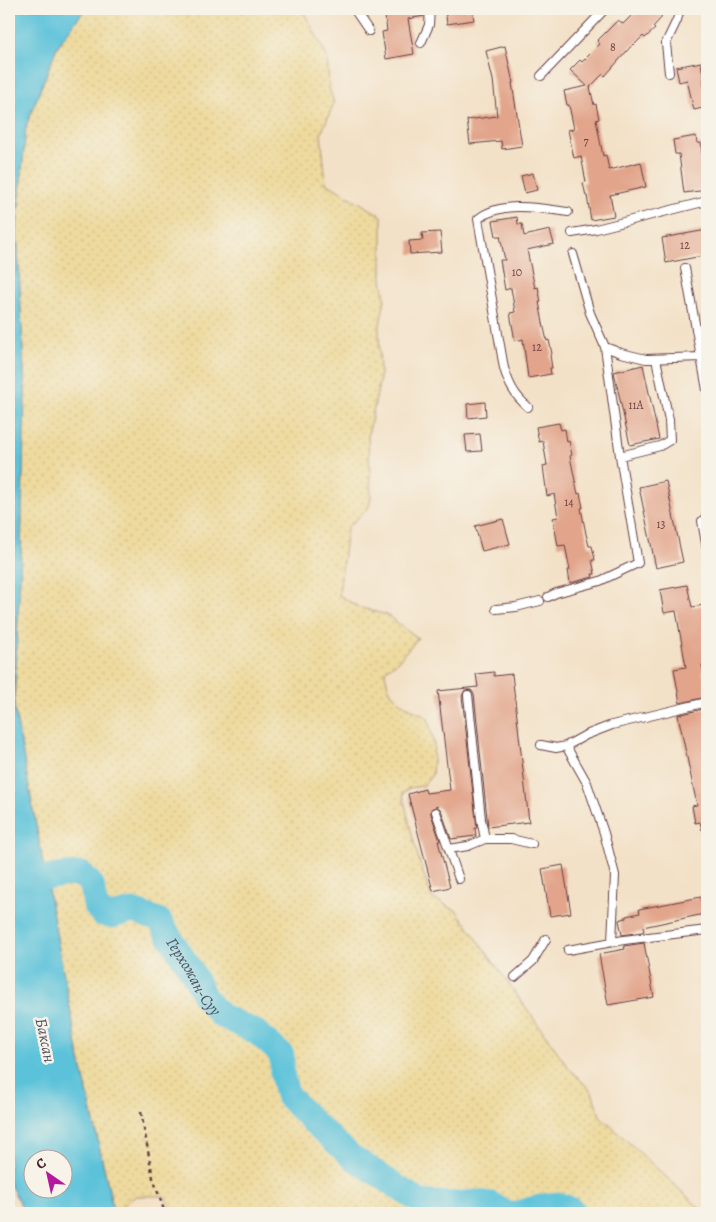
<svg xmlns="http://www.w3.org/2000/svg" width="716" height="1222" font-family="Alegreya,serif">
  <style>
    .sand { fill: url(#sand-dots); stroke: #9c7c64 }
    .water { fill: #5cc2da; stroke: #537082; fill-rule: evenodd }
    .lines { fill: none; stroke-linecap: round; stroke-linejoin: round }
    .river { stroke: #5cc2da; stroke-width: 25 }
    .building { fill: #e2a58b }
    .service-casing { stroke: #633c42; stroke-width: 10 }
    .path { stroke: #633c42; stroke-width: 2.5; stroke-dasharray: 4 4; stroke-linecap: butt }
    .service { stroke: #fff; stroke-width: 8 }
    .labels { text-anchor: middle; stroke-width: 5; stroke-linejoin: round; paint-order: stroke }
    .number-label { font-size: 12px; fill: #704043 }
    .water-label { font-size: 16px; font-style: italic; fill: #4f5060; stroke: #f7f3e8 }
  </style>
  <defs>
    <pattern id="sand-dots" width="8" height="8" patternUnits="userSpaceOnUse" patternTransform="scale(1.25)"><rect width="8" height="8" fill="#eeda9e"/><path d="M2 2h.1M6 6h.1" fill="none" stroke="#cebb88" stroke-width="1.8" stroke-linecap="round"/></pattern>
  </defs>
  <rect width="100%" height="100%" fill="#f7f3e8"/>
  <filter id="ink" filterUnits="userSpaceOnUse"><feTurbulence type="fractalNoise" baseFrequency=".02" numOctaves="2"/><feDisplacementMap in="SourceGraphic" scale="10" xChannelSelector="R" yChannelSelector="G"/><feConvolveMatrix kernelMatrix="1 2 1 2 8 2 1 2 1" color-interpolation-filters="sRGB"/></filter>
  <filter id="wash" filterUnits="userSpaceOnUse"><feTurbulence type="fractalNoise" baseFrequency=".0096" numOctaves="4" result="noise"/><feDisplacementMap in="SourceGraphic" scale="20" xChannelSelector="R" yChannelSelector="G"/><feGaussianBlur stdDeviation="1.12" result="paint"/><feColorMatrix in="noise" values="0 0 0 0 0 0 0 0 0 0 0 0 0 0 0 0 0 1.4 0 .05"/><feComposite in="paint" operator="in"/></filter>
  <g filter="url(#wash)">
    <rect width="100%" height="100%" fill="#f3e1c7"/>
    <path class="sand" d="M 85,9 L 302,9 L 327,56 L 329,88 L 334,103 L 321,134 L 326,183 L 382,216 L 382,278 L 385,299 L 379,330 L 380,379 L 368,436 L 371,498 L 369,507 L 347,528 L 339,595 L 358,607 L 387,615 L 418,638 L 397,662 L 385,671 C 388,701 404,704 428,718 L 434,744 L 432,775 L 423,786 L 409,788 L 403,794 C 410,830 419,864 432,898 L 457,911 L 569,1068 L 592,1092 L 600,1116 L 705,1213 L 177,1213 L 163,1196 L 136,1196 L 114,1212 L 78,1051 L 14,706 L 21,553 L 25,392 L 17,228 L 26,126 L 57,47 Z"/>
    <path class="water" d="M 9,9 L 85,9 L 57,47 L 26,126 L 17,228 L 25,392 L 21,553 L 14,706 L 78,1051 L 114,1213 L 25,1213 L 9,1183 ZM 32,1160 L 62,1160 L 62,1190 L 32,1190 Z"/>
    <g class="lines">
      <g class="river">
        <path id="s1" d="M 13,884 L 63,875 L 82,874 L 92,885 L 95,905 L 102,914 L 111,916 L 133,911 L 159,920 L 192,972 L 204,996 L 220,1015 L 256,1032 L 282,1055 L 282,1073 L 287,1095 L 314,1123 L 352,1157 L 420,1202 L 452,1204 L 476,1202 L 491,1204 L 506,1213"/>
        <path d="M 519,1213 C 538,1207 560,1198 575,1213"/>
      </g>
    </g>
    <g id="blocks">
      <path class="building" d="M 384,9 L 424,9 L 424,16 L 408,19 L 414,54 L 386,59 L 382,32 L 387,31 Z
        M 445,9 L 472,9 L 474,20 L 447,24 Z
        M 638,9 L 667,9 L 660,16 L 662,17 L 653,27 L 655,29 L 645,38 L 643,36 L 634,45 L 633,44 L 605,76 L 603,74 L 590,87 L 594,105 L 596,104 L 599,119 L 596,120 L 603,156 L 606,155 L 609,170 L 641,162 L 646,187 L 610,195 L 614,216 L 591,220 L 587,196 L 586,196 L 583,183 L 586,182 L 581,156 L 574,158 L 568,130 L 574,129 L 569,105 L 567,105 L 564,91 L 587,86 L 570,70 L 580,60 L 582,62 L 600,44 L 597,41 L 618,20 L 623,24 Z
        M 505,46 L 513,83 L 512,83 L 522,146 L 502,149 L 501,141 L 470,144 L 467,120 L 497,116 L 493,80 L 486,51 Z
        M 701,62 L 707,107 L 694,110 L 687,80 L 679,82 L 676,67 Z
        M 696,136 L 697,143 L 701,143 L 702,154 L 705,154 L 707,167 L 707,190 L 684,193 L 679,154 L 675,154 L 673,140 Z
        M 533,173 L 537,190 L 525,193 L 521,176 Z
        M 517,217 L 518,224 L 522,224 L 524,236 L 550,230 L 554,244 L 527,250 L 535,288 L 538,287 L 541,302 L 539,302 L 544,328 L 547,341 L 549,340 L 552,354 L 550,355 L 552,368 L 550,368 L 551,374 L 528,378 L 523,339 L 515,341 L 510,313 L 515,312 L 511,288 L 505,290 L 500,260 L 505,260 L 500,236 L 496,236 L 493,221 Z
        M 707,230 L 707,252 L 702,253 L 702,256 L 666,263 L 662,238 Z
        M 440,232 L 442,252 L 410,254 L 409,241 L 423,240 L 422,233 Z
        M 643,365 L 659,439 L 630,445 L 614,372 Z
        M 485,402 L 486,416 L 468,418 L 467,404 Z
        M 559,423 L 561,430 L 565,429 L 567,442 L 569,441 L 572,455 L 570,456 L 575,481 L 578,494 L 580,493 L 583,508 L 581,508 L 586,534 L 589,546 L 592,546 L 595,560 L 592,560 L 595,574 L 592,574 L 593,577 L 570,583 L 568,570 L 570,570 L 565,545 L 558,546 L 553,518 L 558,517 L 554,494 L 547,496 L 543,466 L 547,465 L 543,441 L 539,442 L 536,427 Z
        M 480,434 L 482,451 L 467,452 L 465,435 Z
        M 666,481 L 683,562 L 656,568 L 639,487 Z
        M 503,519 L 510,544 L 482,551 L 475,526 Z
        M 687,585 L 692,607 L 704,605 L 707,621 L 707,664 L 702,665 L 707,697 L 680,703 L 674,669 L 686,667 L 676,611 L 664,613 L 660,590 Z
        M 494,672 L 494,676 L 512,674 L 529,822 L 488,827 L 474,694 L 471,690 L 465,690 L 462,696 L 477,828 L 475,828 L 476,836 L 451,839 L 441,810 L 437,806 L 431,809 L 431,814 L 440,841 L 438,841 L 450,887 L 433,891 L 408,794 L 425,789 L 426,793 L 450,790 L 438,691 L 478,687 L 476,674 Z
        M 707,708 L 707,830 L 702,830 L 700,822 L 695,823 L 692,806 L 697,805 L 678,715 Z
        M 563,865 L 571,913 L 550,916 L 542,869 Z
        M 701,897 L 704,914 L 643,927 L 644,931 L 642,932 L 622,935 L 619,920 L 626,918 L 626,916 L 640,913 L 639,909 Z
        M 644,943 L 654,997 L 608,1005 L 599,954 L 625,949 L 624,946 Z"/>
    </g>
  </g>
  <g filter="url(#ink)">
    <use href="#blocks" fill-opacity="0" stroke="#633c42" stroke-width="1"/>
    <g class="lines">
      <defs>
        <path id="service" d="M 354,9 L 369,31
          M 421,43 L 429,25 L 430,9
          M 669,73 L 666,43 L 677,20 L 680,9
          M 541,76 L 605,9
          M 572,233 L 596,229 L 707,201
          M 685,268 L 707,390
          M 605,347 L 621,353 L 646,359 L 701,357
          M 528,407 C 515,396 509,385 504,368 L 478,219 C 501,200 540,208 568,212
          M 620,456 L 660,446 L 670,440 L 669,420 L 656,359
          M 707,517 L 702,521 L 707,549
          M 548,597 L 556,593 L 600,581 L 638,563 L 620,456 L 605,347 L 590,313 L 573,254
          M 496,609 L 516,607 L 540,601
          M 468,695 L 481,819 L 485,839 L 511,839 L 532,844
          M 541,745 L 556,748 L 566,746 L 586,735 L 612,725 L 707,702
          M 566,746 L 587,783 L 604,833 L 615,875 L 612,942
          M 436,812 L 459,879
          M 449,849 L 468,846 L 485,839
          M 568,950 L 624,940 L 707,930
          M 515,977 L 533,961 L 546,939"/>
      </defs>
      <use href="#service" class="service-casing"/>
      <path class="path" d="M 141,1112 L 153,1178 L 165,1213"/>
      <use href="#service" class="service"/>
    </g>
  </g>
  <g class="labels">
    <g class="number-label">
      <text x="613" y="51">8</text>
      <text x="586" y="145">7</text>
      <text x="685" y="249">12</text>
      <text x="517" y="276">10</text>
      <text x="537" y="351">12</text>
      <text x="636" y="409">11А</text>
      <text x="569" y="506">14</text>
      <text x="661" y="528">13</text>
    </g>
    <g class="water-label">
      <text dy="6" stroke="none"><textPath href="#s1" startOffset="242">Герхожан-Суу</textPath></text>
      <text transform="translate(46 1040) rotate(78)" y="6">Баксан</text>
    </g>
  </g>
  <rect width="716" height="1222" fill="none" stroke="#f7f3e8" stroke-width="30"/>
  <g transform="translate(48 1174) rotate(326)"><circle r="24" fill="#f7f3e8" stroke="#b29e9c"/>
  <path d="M0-4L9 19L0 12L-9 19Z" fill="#b5179e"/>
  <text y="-8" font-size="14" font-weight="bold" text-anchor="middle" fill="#4a1f2b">С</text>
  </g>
</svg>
